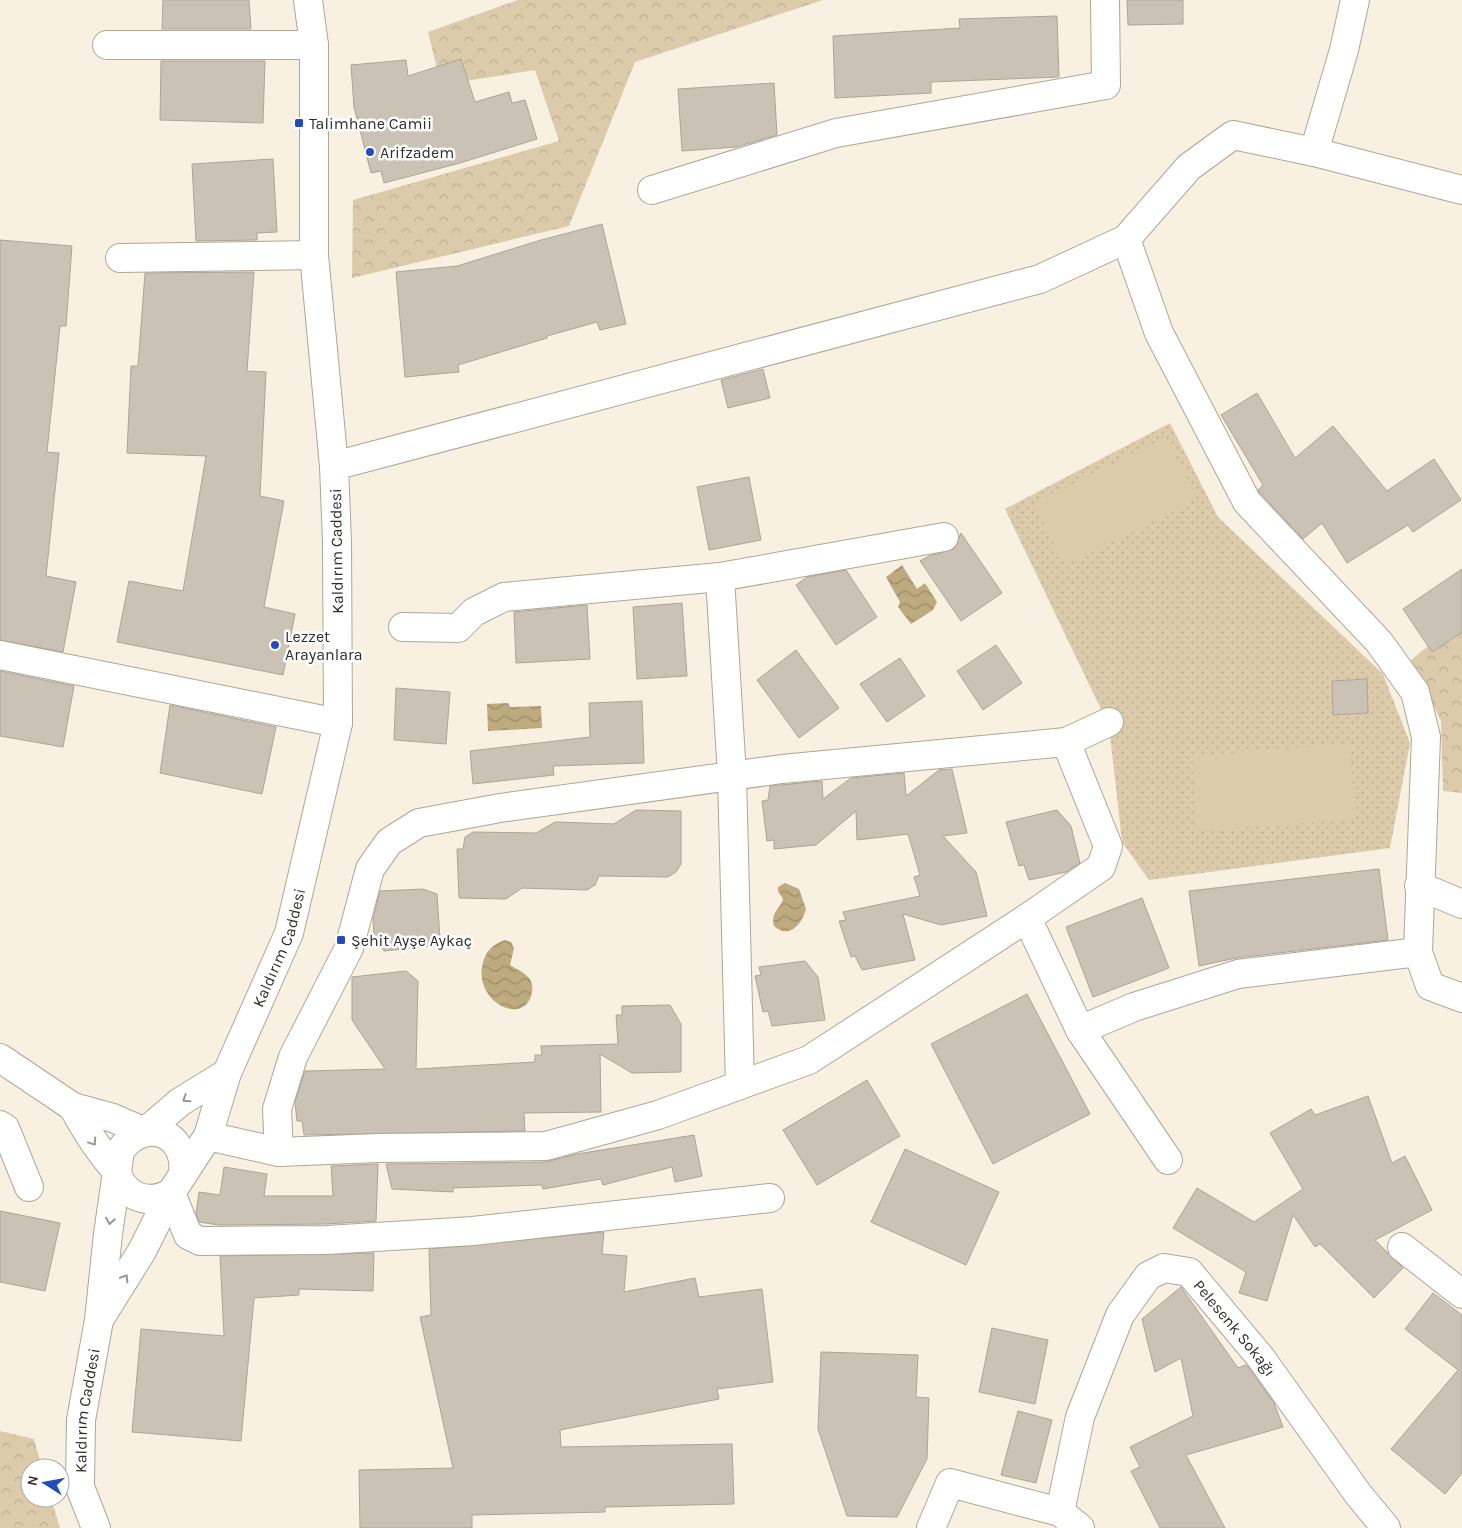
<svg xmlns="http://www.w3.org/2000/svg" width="1462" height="1528" font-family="Karla,sans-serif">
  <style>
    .grass { fill: url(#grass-dots) }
    .forest { fill: url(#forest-crowns) }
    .garden { fill: #dbcbab }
    .water { fill: url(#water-waves) }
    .building { fill: #cac3b5; stroke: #aca597 }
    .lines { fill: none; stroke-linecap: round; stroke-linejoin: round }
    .street-casing { stroke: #aea798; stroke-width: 30 }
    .secondary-casing { stroke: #aea798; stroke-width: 30 }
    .street { stroke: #fff; stroke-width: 28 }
    .secondary { stroke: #fff; stroke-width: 28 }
    .oneway { stroke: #989694 }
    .poi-dot { fill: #254ab9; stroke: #fff; stroke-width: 2 }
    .labels { text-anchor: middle; stroke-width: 5; stroke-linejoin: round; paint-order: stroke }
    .poi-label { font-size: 16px; fill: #312e29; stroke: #fff; text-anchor: start }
    .street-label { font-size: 16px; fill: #312e29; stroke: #fff }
  </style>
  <defs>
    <pattern id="grass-dots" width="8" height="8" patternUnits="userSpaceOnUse" patternTransform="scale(1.25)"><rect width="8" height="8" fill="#dbcbab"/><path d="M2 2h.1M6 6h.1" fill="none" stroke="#bcaf93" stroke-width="1.8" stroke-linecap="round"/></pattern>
    <pattern id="forest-crowns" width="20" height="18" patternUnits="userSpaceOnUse" patternTransform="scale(1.25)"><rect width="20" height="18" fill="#dbcbab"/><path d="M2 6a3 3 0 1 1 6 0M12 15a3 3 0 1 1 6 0" fill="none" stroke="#bcaf93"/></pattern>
    <pattern id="water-waves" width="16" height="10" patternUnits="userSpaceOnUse" patternTransform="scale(1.25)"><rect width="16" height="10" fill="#beaa7f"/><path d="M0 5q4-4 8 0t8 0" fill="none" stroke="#9b8b68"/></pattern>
  </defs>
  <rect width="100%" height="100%" fill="#f8f1e2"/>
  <path class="grass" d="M 1170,423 L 1218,517 L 1383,674 L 1410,743 L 1390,848 L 1149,880 L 1122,842 L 1109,726 L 1005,509 Z"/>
  <path class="forest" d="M 518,0 L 823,0 L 635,62 L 569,226 L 352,278 L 353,200 L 559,141 L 535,70 L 441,85 L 428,32 Z
    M 1462,618 L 1462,793 L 1443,791 L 1441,721 L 1411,660 Z
    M 0,1431 L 34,1439 L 42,1468 L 30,1468 L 30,1498 L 51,1498 L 60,1528 L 0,1528 Z"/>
  <path class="garden" d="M 1166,437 L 1197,499 L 1065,565 L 1034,504 Z
    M 1350,744 L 1355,819 L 1197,831 L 1192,756 Z"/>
  <path class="water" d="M 902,565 L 917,589 L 925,583 L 937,602 L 933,610 L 911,624 L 898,607 L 900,602 L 886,577 Z
    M 508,703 L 510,707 L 541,706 L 542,728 L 488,731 L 487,704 Z
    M 785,883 L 799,889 L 806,909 C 802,924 789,940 774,926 C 770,912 780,910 783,899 L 778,891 L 778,887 Z
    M 505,940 L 511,942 L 514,948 L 510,965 C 516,969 524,972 529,978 C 532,981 533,988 532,992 C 526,1027 476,1004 482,967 C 484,953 492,944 505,940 Z"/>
  <path class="building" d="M 163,0 L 249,0 L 251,29 L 162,29 Z
    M 1127,0 L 1183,0 L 1183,24 L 1128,25 Z
    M 1057,16 L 1059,77 L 931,82 L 931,93 L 835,98 L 833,36 L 960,28 L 959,19 Z
    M 461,59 L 475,102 L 509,92 L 512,103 L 525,100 L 537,139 L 460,163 L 384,183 L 381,171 L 371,173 L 354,107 L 351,65 L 406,60 L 408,76 Z
    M 161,61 L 265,61 L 263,123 L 160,120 Z
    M 774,83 L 777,135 L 736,147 L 682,151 L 678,89 Z
    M 273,159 L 277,232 L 257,233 L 257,240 L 196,241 L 192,164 Z
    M 602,224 L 626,324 L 600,330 L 597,322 L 547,336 L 547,338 L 458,365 L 459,372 L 405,377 L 396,272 L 457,266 L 541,240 Z
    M 0,240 L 72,246 L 66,326 L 60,326 L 47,452 L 59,453 L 46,576 L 76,582 L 63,652 L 0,640 Z
    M 254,272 L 247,371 L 266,372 L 260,496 L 284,501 L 264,607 L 295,614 L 283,675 L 117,642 L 129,581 L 183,591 L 206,456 L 127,453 L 131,366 L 138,366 L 145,273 Z
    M 763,369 L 770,398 L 728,408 L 721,380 Z
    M 1257,393 L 1295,458 L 1333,426 L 1387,491 L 1434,459 L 1461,500 L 1413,532 L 1408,525 L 1347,563 L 1322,523 L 1303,539 L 1260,493 L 1258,490 L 1263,485 L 1221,415 Z
    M 749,477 L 761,540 L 709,550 L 697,487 Z
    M 961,533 L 1002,593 L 961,621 L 920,561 L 929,556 L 954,549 Z
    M 1462,569 L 1462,632 L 1432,652 L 1403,609 Z
    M 846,570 L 877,617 L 836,645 L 796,585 L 807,577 Z
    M 682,603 L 687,676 L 637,679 L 633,607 Z
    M 587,605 L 590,659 L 516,663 L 514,612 Z
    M 996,645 L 1022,683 L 983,710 L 957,671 Z
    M 796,650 L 839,708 L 799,738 L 757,680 Z
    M 900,658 L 925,696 L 887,722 L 860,684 Z
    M 0,671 L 74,686 L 63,747 L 0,736 Z
    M 1367,679 L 1368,713 L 1333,715 L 1332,681 Z
    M 396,688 L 450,692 L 446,744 L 394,740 Z
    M 642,701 L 644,763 L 553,766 L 554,775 L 473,784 L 470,751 L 590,737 L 589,703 Z
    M 170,705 L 276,727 L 262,794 L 160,773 Z
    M 952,769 L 967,833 L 943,836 L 976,872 L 987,916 L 941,925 L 903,914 L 915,960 L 862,970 L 855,956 L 851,957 L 839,921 L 846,920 L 843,912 L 920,896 L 914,877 L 920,875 L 908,834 L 857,840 L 856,811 L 816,845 L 774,849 L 774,840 L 767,841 L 762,801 L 768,800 L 770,786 L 822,781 L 823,799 L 851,778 L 904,773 L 906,796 L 939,770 Z
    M 636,810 L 681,811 L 681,864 L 676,872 L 668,877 L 599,876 L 595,885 L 587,890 L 522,888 L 506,899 L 459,898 L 457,849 L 463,849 L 465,837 L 473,832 L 536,833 L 555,822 L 614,824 Z
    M 1057,810 L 1071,826 L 1080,863 L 1066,872 L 1029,880 L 1024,865 L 1019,866 L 1006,822 Z
    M 1379,869 L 1388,940 L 1236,958 L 1199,966 L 1189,891 Z
    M 423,889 L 437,894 L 440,939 L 431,940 L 432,946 L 384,951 L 374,936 L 373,919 L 380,891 Z
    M 1142,898 L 1169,968 L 1093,997 L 1066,927 Z
    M 805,961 L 818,977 L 825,1020 L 772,1026 L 768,1011 L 763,1012 L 755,976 L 761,975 L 759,967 Z
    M 406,971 L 418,981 L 416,1069 L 535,1062 L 535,1055 L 542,1055 L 541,1046 L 618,1044 L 616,1015 L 622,1015 L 622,1006 L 670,1005 L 681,1024 L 681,1072 L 632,1073 L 600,1054 L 601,1112 L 524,1113 L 525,1131 L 304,1135 L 302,1121 L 297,1121 L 295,1102 L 305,1071 L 385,1069 L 352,1020 L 352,977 Z
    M 1027,994 L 1090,1114 L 993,1164 L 931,1044 Z
    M 867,1080 L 900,1136 L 817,1185 L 783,1130 Z
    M 1368,1096 L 1392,1163 L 1405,1156 L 1432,1210 L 1375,1240 L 1403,1268 L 1374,1298 L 1320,1244 L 1315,1247 L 1293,1215 L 1267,1301 L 1239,1293 L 1246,1272 L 1173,1228 L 1197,1188 L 1254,1222 L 1303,1189 L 1270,1133 L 1311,1109 L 1315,1115 Z
    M 694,1135 L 702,1176 L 675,1182 L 672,1167 L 603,1185 L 601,1179 L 543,1189 L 542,1185 L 453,1188 L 453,1192 L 392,1189 L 386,1164 L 546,1162 L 577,1154 Z
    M 905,1149 L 999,1192 L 966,1265 L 871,1222 Z
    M 378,1164 L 376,1221 L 326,1224 L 219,1225 L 199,1222 L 196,1213 L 199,1192 L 220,1195 L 224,1167 L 267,1174 L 264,1196 L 333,1196 L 331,1166 Z
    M 0,1211 L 60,1223 L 45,1291 L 0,1282 Z
    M 604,1232 L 602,1254 L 627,1256 L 624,1292 L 695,1278 L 699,1297 L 762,1289 L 773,1382 L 717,1389 L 719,1399 L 560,1430 L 561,1447 L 732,1444 L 734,1504 L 605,1507 L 605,1512 L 472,1515 L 472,1528 L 360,1528 L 359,1470 L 453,1468 L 420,1317 L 431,1315 L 429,1249 Z
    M 374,1253 L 373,1291 L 299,1289 L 299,1295 L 254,1298 L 241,1441 L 132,1432 L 141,1329 L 224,1336 L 220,1256 Z
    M 1181,1287 L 1238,1368 L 1246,1365 L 1249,1368 L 1274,1403 L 1283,1427 L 1186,1455 L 1225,1528 L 1160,1528 L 1131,1471 L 1140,1467 L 1130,1447 L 1193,1416 L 1181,1358 L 1155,1372 L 1142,1319 Z
    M 1433,1293 L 1462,1315 L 1462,1473 L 1445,1494 L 1391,1449 L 1458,1370 L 1405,1329 Z
    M 992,1328 L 1048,1340 L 1035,1404 L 979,1392 Z
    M 821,1352 L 918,1355 L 916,1397 L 929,1398 L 927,1459 L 897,1517 L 847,1516 L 818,1429 Z
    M 1018,1411 L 1052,1420 L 1036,1483 L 1001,1475 Z"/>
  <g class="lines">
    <defs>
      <g id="street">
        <path d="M 107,45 L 314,45"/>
        <path d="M 1314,152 L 1344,50 L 1355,0"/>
        <path d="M 652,190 L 836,133 L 1106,85 L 1105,0"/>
        <path d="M 1126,239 L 1159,333 L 1247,502 L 1379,642 L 1415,692 L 1426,737 L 1418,952 L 1430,986 L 1462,998"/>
        <path d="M 120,258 L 314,255"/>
        <path d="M 334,466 L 1040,279 L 1126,239 L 1189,167 L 1233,135 L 1314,152 L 1462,190"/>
        <path d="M 403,627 L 458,628 L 474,612 L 504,597 L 720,577"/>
        <path d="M 0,655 L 338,723"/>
        <path d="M 1419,886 L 1462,904"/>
        <path d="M 1027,918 L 1080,1030"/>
        <path d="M 740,1085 L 732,776 L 720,577 L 944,537"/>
        <path d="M 0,1125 L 5,1128 L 29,1187"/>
        <path d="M 208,1136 L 279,1152 L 378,1148 L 546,1146 L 658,1115 L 809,1060 L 1027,918 L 1101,867 L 1108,846 L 1066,742 L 1109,722"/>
        <path d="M 279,1152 L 277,1109 L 293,1057 L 349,948 L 370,869 L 389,842 L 419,823 L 500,808 L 782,769 L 1066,742"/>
        <path d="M 1168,1160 L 1080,1030 L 1134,1007 L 1238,974 L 1418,952"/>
        <path d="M 171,1193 L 188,1235 L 200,1241 L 327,1240 L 473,1231 L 770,1198"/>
        <path d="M 1402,1247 L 1462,1294"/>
        <path id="s1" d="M 1060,1512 L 1080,1417 L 1120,1315 L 1148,1276 L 1164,1268 L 1189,1272 L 1261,1358 L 1358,1494 L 1386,1528"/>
        <path d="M 931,1528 L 950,1483 L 1060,1512 L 1080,1528"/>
      </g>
      <g id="secondary">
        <path d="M 0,1058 L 73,1107 L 113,1118 L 145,1132"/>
        <path d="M 73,1107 C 85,1129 97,1149 114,1168 C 118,1173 119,1180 123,1185 C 136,1202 154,1202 171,1193"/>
        <path d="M 145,1132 L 180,1102 L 227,1073"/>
        <path id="s2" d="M 99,1320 L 142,1251 L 171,1193 L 208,1136 L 227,1073 L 289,933 L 338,723 L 337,542 L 334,466 L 314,255 L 314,45 L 308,0"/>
        <path id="s3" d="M 96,1528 L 80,1487 L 81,1420 L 99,1320 L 108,1234 L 120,1151 C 144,1116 188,1132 183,1174"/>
      </g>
    </defs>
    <use href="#street" class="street-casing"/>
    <use href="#secondary" class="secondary-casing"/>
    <use href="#street" class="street"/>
    <use href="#secondary" class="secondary"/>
  </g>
  <defs><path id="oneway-chevron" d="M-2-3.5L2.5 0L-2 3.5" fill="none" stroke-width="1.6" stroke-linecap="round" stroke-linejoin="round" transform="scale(1.25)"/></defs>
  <g class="oneway">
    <use href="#oneway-chevron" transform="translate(186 1099) rotate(147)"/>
    <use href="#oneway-chevron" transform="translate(93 1142) rotate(56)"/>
    <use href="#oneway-chevron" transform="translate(110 1221) rotate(99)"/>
    <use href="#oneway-chevron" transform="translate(125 1278) rotate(-58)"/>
  </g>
  <g class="poi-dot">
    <rect x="294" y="118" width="10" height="10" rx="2.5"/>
    <circle cx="370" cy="152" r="5"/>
    <circle cx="275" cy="645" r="5"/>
    <rect x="336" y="935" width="10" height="10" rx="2.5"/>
  </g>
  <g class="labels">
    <g class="poi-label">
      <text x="309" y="129">Talimhane Camii</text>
      <text x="380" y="158">Arifzadem</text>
      <text x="285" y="642">Lezzet<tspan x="285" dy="18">Arayanlara</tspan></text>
      <text x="351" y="946">Şehit Ayşe Aykaç</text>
    </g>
    <g class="street-label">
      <text transform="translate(336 551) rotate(-91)" y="6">Kaldırım Caddesi</text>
      <text dy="6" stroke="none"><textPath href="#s2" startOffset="416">Kaldırım Caddesi</textPath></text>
      <text dy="6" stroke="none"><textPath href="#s1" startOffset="370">Pelesenk Sokağı</textPath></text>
      <text dy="6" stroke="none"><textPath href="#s3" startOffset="121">Kaldırım Caddesi</textPath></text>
    </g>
  </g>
  <g transform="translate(45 1483) rotate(281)"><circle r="24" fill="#ffffff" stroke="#adaba9"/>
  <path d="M0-4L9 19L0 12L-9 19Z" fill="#254ab9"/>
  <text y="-8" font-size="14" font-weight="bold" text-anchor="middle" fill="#312e29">N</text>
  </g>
</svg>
